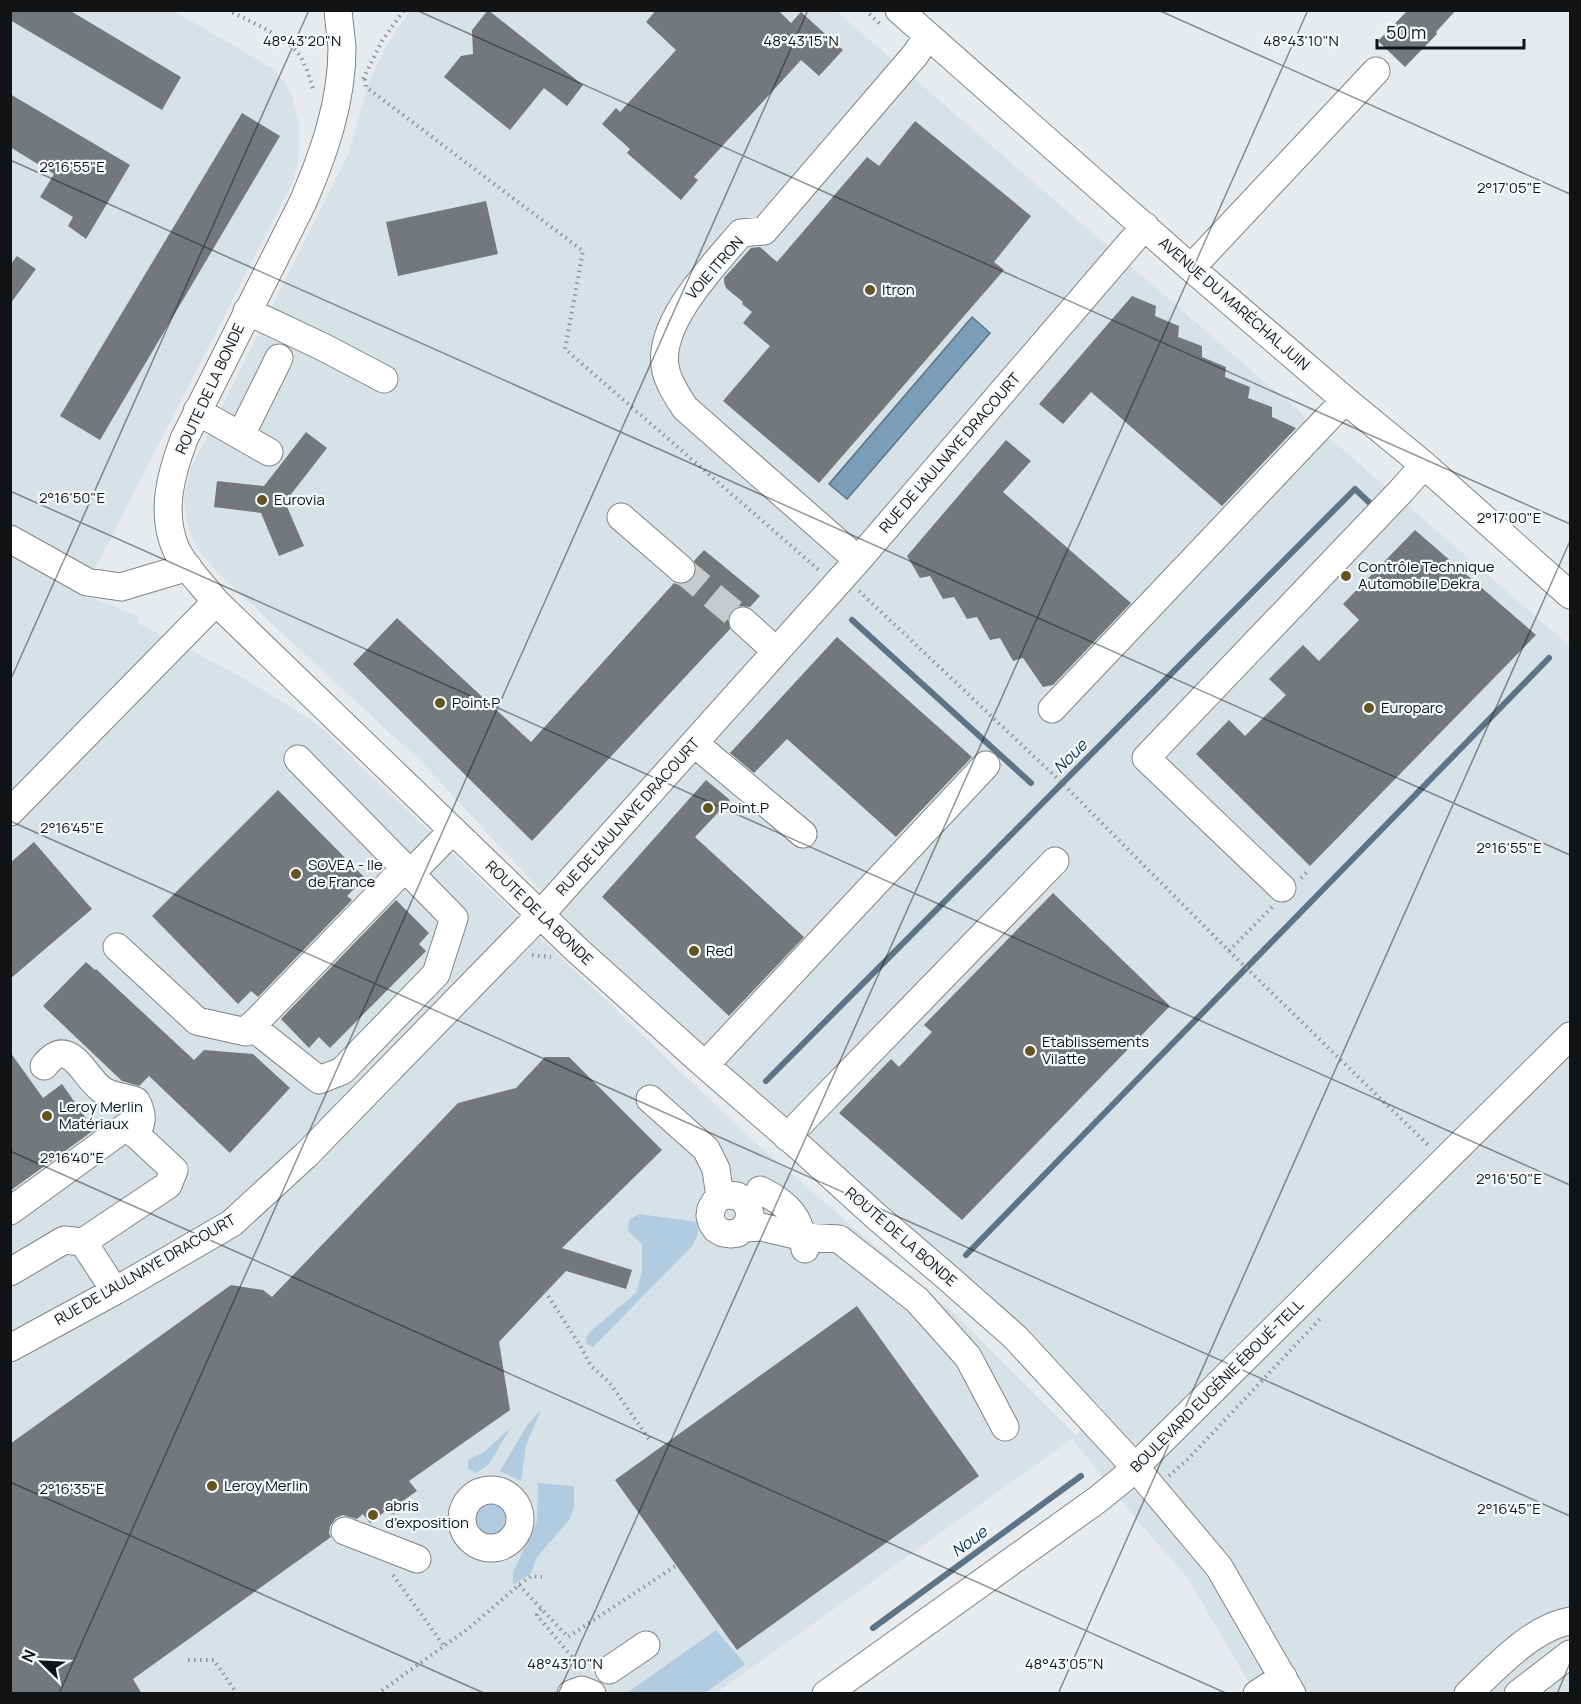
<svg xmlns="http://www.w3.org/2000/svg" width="1581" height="1704" font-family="Manrope,sans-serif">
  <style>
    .built { fill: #d7e1e8 }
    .green { fill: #b1cbe0 }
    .water { fill: #7c9eb8; stroke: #5c7487; stroke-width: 1.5 }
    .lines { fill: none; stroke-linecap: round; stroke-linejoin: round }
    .stream { stroke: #5c7487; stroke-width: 6 }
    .building { fill: #75787a }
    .minor-tunnel { stroke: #c8cbcd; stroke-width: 27; stroke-dasharray: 27 14; stroke-linecap: butt }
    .minor-casing { stroke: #818486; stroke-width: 29 }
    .path { stroke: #909294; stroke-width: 4; stroke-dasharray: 1.5 4.5; stroke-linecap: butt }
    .minor { stroke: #fff; stroke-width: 27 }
    .ticks { fill: none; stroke: #121314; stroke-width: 1.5; stroke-opacity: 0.45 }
    .poi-dot { fill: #645421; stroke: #f6f9fb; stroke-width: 2 }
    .labels { text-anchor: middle; stroke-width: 4.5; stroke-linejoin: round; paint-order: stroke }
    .street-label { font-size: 15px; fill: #121314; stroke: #f6f9fb }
    .poi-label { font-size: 15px; fill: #121314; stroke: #f6f9fb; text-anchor: start }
    .water-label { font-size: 16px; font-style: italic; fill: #093550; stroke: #f6f9fb }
    .ticks-label { font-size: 15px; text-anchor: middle; fill: #121314; stroke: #f6f9fb; stroke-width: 4.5; stroke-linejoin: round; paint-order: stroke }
  </style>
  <rect width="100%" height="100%" fill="#e8ebee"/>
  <path class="built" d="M 11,11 L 174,11 L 270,67 L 285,82 L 292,97 L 299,122 L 299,156 L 292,184 L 82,594 L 140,617 L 136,622 L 242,677 L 317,724 L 750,1138 L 958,1317 L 1076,1435 L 1103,1409 L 580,933 L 417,757 L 383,727 L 220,575 L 197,549 L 188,527 L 184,498 L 190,470 L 349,152 L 368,85 L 383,52 L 409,11 L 836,11 L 1570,646 L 1570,1693 L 1255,1693 L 1187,1577 L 1142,1526 L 1072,1439 L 716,1693 L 11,1694 Z"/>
  <path class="green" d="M 639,1214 L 697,1222 L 698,1234 L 693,1245 L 593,1347 L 586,1343 C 586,1337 588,1334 592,1330 L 636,1293 L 642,1272 L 642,1244 L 628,1231 L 629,1220 Z
    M 541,1410 L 526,1445 L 521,1481 L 500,1471 L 528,1424 Z
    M 511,1427 L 489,1464 L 476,1473 L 468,1469 L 468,1460 L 484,1452 Z
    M 538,1483 L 574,1486 L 574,1507 L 569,1520 L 537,1557 L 531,1573 L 513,1585 L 513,1572 L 537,1521 Z
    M469 1519a21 21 0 1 1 42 0a21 21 0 1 1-42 0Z
    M 716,1630 L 745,1664 L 705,1693 L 627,1693 Z"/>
  <path class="water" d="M 972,317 L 990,333 L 847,499 L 829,484 Z"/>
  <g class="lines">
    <path class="stream" d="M 852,620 L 1031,783
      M 766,1081 L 1355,489 L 1375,508
      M 966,1255 L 1549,658
      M 873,1628 L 1081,1476"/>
  </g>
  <path class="building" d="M 10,10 L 69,10 L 181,77 L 162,110 L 10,20 Z
    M 488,10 L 583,85 L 567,106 L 544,88 L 510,130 L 444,77 L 461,56 L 473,54 L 472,30 Z
    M 656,10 L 778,10 L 791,23 L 801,12 L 843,50 L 819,76 L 801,60 L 694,177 L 698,180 L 681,200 L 627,153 L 630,149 L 602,124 L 616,108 L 620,112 L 676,50 L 646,22 Z
    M 1408,10 L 1456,10 L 1436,32 L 1437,34 L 1405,67 L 1378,41 Z
    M 10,94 L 130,165 L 86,239 L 68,226 L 73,217 L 40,197 L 54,174 L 10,147 Z
    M 242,113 L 280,136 L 100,440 L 60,416 Z
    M 915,121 L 1031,216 L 994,262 L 1004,270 L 819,483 L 723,401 L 770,346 L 743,323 L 752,312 L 742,304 L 743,302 L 726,288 L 724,282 L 724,278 L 751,248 L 760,247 L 777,262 L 867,157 L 879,166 Z
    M 486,201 L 498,254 L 398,276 L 386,222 Z
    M 17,256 L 36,269 L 10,304 L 10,265 Z
    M 1132,296 L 1156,306 L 1155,316 L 1179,326 L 1178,337 L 1202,346 L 1202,357 L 1226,367 L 1225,377 L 1250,387 L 1248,398 L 1272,407 L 1272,417 L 1296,428 L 1222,506 L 1091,392 L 1063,424 L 1039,404 Z
    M 306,432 L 327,448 L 285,502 L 304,546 L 279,556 L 261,513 L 214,507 L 217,481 L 264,486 Z
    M 1006,440 L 1031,461 L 1003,492 L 1131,603 L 1053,685 L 1043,687 L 1023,658 L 1013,661 L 1000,638 L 990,640 L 977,617 L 967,619 L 954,597 L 943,599 L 930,576 L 920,578 L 907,556 Z
    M 1415,530 L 1536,635 L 1310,866 L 1196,754 L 1229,720 L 1245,736 L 1286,695 L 1269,679 L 1303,645 L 1319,661 L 1359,620 L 1343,604 Z
    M 704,550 L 760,596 L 750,607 L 739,606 L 732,610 L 728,618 L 730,629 L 532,841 L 353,664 L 397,618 L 531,742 L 674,583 L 679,585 L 686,584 L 692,580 L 696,571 L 694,561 Z
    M 837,637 L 972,757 L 896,837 L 787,739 L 754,773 L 730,753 Z
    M 706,780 L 730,800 L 695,837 L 804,937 L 729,1016 L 602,897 Z
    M 278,790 L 365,878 L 347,896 L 352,900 L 258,997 L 251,991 L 238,1004 L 152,916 Z
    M 34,842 L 92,909 L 10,979 L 10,863 Z
    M 1053,893 L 1170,1006 L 962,1220 L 839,1113 L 891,1059 L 899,1067 L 932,1032 L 924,1025 Z
    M 396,900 L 429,933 L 419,944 L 426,951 L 330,1048 L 319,1037 L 309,1048 L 281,1019 Z
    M 86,962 L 95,970 L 96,969 L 194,1060 L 204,1050 L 253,1054 L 290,1088 L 230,1153 L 149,1076 L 139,1086 L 122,1081 L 43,1006 Z
    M 10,1052 L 43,1098 L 62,1084 L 94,1130 L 10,1191 Z
    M 545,1057 L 569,1057 L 662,1150 L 562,1248 L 632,1270 L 626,1289 L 566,1271 L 499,1342 L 510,1410 L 409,1481 L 417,1491 L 393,1508 L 392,1506 L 370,1523 L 363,1514 L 357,1519 L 343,1515 L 336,1518 L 330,1526 L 329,1533 L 331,1537 L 133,1679 L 142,1694 L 10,1694 L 10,1444 L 231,1285 L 263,1290 L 272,1297 L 458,1103 L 516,1088 Z
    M 857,1306 L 979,1476 L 737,1650 L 615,1480 Z"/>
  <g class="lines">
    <path class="minor-tunnel" d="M 681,569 L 743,621"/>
    <defs>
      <path id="minor" d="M 338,10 C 339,23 341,36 342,48 C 342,102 324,153 303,202 L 184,439 C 171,474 160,512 176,549 C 185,568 203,585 216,602 L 577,950 L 705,1065 L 802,1149 L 878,1218 L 947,1277 L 1015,1337 L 1135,1467 L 1219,1567 L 1292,1694
        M 899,10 L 1191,268 L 1345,400 L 1424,465 L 1570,595
        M 1191,268 L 1376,71
        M 247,311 L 323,347 L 384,379
        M 197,411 L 269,452
        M 241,435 L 279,358
        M 621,517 L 681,569
        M 10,539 L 87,582 L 121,587 L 188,567
        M 858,560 L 685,408 C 678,397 669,384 666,371 C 654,326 714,265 741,233 L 764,231 L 915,55 L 928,36
        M 743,621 L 776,651
        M 1052,709 L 1345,400
        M 694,743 L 803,834
        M 10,812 L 216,602
        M 410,874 L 453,830
        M 1282,888 L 1146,758 L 1402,490 L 1424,465
        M 117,947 L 197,1021 L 246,1032 L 405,868
        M 251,1026 L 319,1080 L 342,1071 L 436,974 L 454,918 L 298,759
        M 705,1065 L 986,765
        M 44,1066 C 71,1032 84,1080 104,1091 C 114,1097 126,1097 136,1101 C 143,1114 143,1121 136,1135
        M 650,1099 L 706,1149 L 716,1169 L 720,1197
        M 787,1137 L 1055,861
        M 760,1190 C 789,1204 800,1217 805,1249
        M 10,1211 L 127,1126 L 174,1170 L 168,1185 L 83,1242
        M 744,1228 L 748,1222 L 750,1214 L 748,1207 L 744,1200 L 737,1196 L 728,1195 L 720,1197 L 715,1202 L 711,1209 L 710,1216 L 712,1223 L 716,1229 L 723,1233 L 730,1234 L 738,1233 L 744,1228 L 762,1227 L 803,1237 L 839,1239 L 917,1300 L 968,1357 L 1005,1427
        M 10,1272 L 64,1240 L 83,1242 L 115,1291
        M 10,1348 L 115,1291 L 232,1223 L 307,1154 L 540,915 L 858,560 L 1145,226
        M462 1519a29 29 0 1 1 58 0a29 29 0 1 1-58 0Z
        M 345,1531 L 417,1559
        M 609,1670 L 646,1645
        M 571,1694 L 582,1690 L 592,1694
        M 826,1694 L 1097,1500 L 1123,1479 L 1570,1036
        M 1257,1694 L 1283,1677
        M 1468,1694 C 1495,1668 1533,1627 1570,1621
        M 1518,1694 L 1570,1654"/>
    </defs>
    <use href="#minor" class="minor-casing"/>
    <path class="path" d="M 227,10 C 248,20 282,35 297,52 C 306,63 310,79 314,92
      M 865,10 L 880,24
      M 363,79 L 382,41 L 404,10
      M 365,79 L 366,87 L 583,251 L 565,349 L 820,571
      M 859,591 L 1060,781 L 1229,951 L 1428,1145
      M 1301,878 L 1307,872
      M 1229,951 L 1272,907
      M 532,955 L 551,957
      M 545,1291 L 581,1347 L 591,1366 L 609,1382 L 649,1439
      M 1169,1476 L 1190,1457 L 1320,1319
      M 392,1526 L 393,1508
      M 393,1575 L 444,1646
      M 519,1585 L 568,1637 L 677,1565
      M 541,1609 L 537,1615 L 582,1669
      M 188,1660 L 214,1660 L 237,1694
      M 377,1694 L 469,1628 L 519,1585 L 531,1576 L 542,1577"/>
    <use href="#minor" class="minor"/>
  </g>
  <path class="ticks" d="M 416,10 L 1570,524M 1158,10 L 1570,194M 10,160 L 1570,855M 10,491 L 1570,1185M 10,681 L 309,10M 10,821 L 1570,1516M 10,1151 L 1228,1694M 10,1482 L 486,1694M 59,1694 L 808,10M 558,1694 L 1308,10M 1058,1694 L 1570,541M 1557,1694 L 1570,1663"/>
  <g class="poi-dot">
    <circle cx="870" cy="290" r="6"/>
    <circle cx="262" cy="500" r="6"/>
    <circle cx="1346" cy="576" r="6"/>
    <circle cx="440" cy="703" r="6"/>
    <circle cx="1369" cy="708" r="6"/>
    <circle cx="708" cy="808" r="6"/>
    <circle cx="296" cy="874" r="6"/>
    <circle cx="694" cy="951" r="6"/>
    <circle cx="1030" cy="1051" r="6"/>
    <circle cx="47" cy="1116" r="6"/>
    <circle cx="212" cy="1486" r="6"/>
    <circle cx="373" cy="1515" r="6"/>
  </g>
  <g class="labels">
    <g class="street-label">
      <text transform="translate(715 268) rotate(-49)" y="5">VOIE ITRON</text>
      <text transform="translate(1234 304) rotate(41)" y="5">AVENUE DU MARÉCHAL JUIN</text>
      <text transform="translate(210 389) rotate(-65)" y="5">ROUTE DE LA BONDE</text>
      <text transform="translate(950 453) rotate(-49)" y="5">RUE DE L'AULNAYE DRACOURT</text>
      <text transform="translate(628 817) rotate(-48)" y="5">RUE DE L'AULNAYE DRACOURT</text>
      <text transform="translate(539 913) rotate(44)" y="5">ROUTE DE LA BONDE</text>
      <text transform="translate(901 1237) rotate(41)" y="5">ROUTE DE LA BONDE</text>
      <text transform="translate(145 1270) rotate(-30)" y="5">RUE DE L'AULNAYE DRACOURT</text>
      <text transform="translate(1217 1386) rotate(-45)" y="5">BOULEVARD EUGÉNIE ÉBOUÉ-TELL</text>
    </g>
    <g class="poi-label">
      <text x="882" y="295">Itron</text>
      <text x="274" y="505">Eurovia</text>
      <text x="1358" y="572">Contrôle Technique<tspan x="1358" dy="17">Automobile Dekra</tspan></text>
      <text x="452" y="708">Point P</text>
      <text x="1381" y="713">Europarc</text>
      <text x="720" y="813">Point.P</text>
      <text x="308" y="870">SOVEA - Ile<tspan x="308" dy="17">de France</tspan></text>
      <text x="706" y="956">Red</text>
      <text x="1042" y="1047">Etablissements<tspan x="1042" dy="17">Vilatte</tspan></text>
      <text x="59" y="1112">Leroy Merlin<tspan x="59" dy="17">Matériaux</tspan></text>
      <text x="224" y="1491">Leroy Merlin</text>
      <text x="385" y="1511">abris<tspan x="385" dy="17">d’exposition</tspan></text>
    </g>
    <g class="water-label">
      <text transform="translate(1070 756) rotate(-45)" y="6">Noue</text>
      <text transform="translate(969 1541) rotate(-36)" y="6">Noue</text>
    </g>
  </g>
  <g class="ticks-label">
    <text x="302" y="46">48°43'20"N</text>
    <text x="801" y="46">48°43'15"N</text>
    <text x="1301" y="46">48°43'10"N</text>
    <text x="72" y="172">2°16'55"E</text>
    <text x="1509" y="193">2°17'05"E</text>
    <text x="72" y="503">2°16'50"E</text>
    <text x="1509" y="523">2°17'00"E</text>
    <text x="72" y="833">2°16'45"E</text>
    <text x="1509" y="853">2°16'55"E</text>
    <text x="72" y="1163">2°16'40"E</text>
    <text x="1509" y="1184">2°16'50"E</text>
    <text x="72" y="1494">2°16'35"E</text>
    <text x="1509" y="1514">2°16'45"E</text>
    <text x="565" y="1669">48°43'10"N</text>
    <text x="1064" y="1669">48°43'05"N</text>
  </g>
  <rect width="1581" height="1704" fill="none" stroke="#121314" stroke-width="24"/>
  <g transform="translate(42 1662) rotate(294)" stroke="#f6f9fb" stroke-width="4.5" paint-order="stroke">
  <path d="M0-4.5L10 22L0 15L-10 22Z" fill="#121314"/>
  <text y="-9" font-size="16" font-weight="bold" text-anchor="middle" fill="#121314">N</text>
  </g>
  <path d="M1377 39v9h147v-9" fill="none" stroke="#121314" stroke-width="3"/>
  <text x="1386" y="39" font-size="18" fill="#121314" stroke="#f6f9fb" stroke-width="4.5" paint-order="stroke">50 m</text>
</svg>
